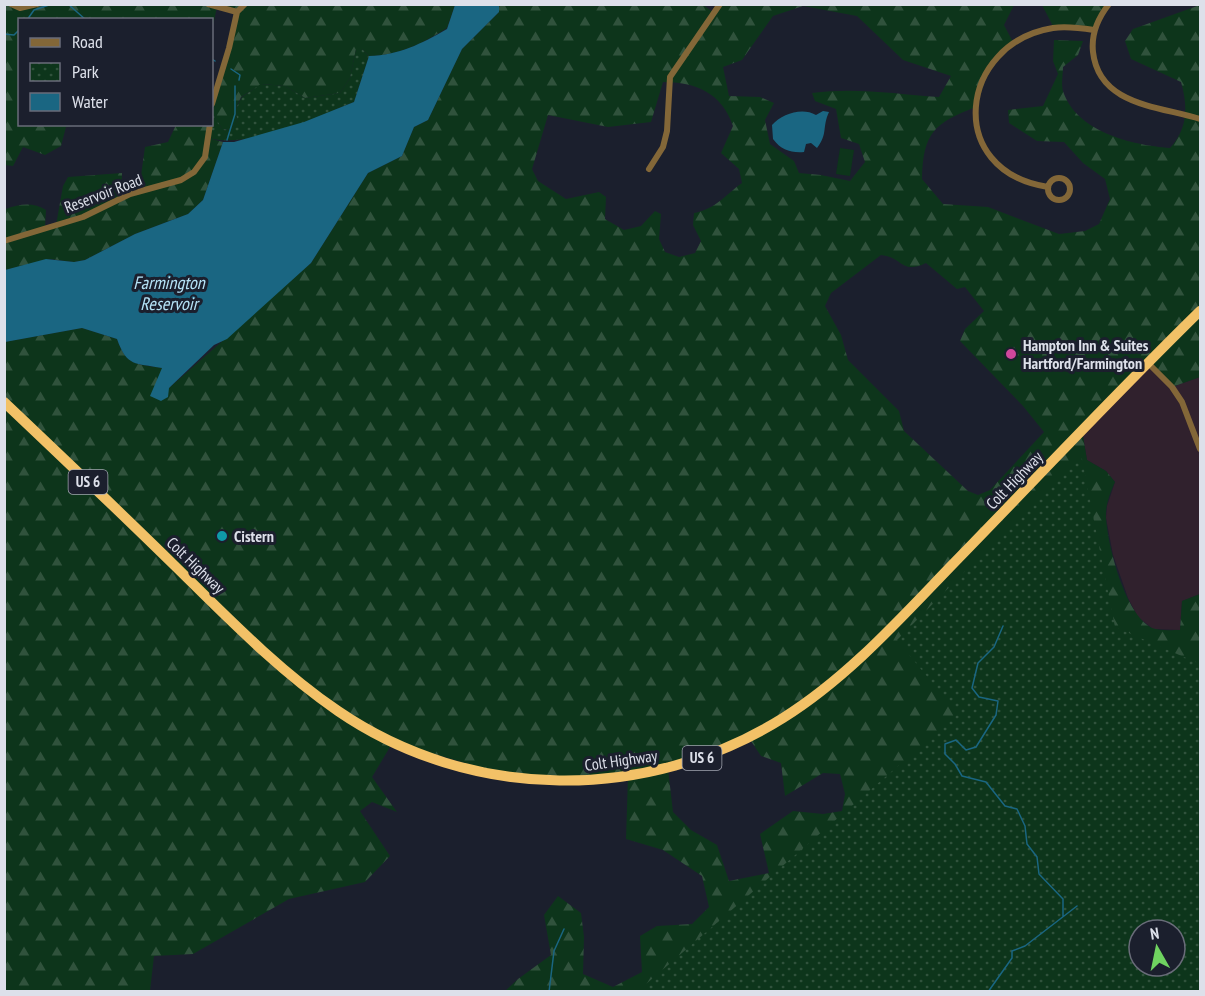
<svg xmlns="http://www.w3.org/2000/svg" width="1205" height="996" font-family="'PT Sans Narrow',sans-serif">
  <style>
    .commercial { fill: #30212d }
    .forest { fill: url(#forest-firs); fill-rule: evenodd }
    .park { fill: url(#park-dots); fill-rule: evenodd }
    .pitch { fill: #0d351b }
    .water { fill: #1a6682 }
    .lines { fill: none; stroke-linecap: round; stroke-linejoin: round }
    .stream { stroke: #1a6682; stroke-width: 1.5 }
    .minor { stroke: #836738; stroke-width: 6 }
    .trunk { stroke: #f2c167; stroke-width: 10 }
    .hotel-dot { fill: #d1479c; stroke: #1b1f2d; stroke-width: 2 }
    .culture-dot { fill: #0f9aa8; stroke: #1b1f2d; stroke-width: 2 }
    .labels { text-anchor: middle; stroke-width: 6; stroke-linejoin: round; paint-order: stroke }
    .shield { fill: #1b1f2d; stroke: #a3a6b1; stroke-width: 1.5 }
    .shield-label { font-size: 15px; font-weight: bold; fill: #dde0ea }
    .street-label { font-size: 16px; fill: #dde0ea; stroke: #1b1f2d }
    .poi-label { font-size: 16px; font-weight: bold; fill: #dde0ea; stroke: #1b1f2d; text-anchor: start }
    .water-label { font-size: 18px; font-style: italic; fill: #b5e2f6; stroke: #1b1f2d }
  </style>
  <defs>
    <pattern id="forest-firs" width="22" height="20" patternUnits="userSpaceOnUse" patternTransform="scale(1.5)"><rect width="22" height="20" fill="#0d351b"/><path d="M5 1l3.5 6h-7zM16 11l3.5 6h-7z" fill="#30523c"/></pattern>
    <pattern id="park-dots" width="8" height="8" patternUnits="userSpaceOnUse" patternTransform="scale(1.5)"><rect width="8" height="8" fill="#0d351b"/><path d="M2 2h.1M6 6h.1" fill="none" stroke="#30523c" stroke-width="1.8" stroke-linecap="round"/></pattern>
  </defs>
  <rect width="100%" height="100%" fill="#1b1f2d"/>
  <path class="commercial" d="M 1148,363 L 1172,387 L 1200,377 L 1200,594 L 1182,601 L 1180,630 L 1153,629 L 1138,617 L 1128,598 L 1113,555 L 1106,518 L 1107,506 L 1115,482 L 1106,471 L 1087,460 L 1082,430 Z"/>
  <path class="forest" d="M 702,4 L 714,13 L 720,4 L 1014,5 L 1004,25 L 1014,44 L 989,69 L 976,107 C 934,123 923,133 922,179 L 943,204 L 988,207 L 1059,234 L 1085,231 L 1099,224 L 1110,199 L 1105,179 L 1083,163 L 1064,142 L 1037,141 L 1009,123 L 1008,110 L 1043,106 L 1058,74 L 1053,61 L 1054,40 L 1083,41 L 1078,55 L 1063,67 C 1063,74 1061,84 1063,91 C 1076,132 1132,145 1170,148 C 1188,128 1188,107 1181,82 L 1131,59 L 1125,41 L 1133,29 L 1200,5 L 1200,377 L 1172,387 L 1148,363 L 1082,430 L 1087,460 L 1106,471 L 1115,482 C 1110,493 1105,506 1106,518 C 1108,547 1125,614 1152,628 C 1159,631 1172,630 1180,630 L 1182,601 L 1200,594 L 1200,991 L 505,991 L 518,979 L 551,955 L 544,915 L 558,896 L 581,913 L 584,937 L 583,974 L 613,987 L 642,972 L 640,936 L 657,926 L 692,924 L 709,907 L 702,876 L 663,850 L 626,839 L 628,777 L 517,778 L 393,742 L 372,777 L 397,812 L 372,802 L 360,811 L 390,856 L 365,882 L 289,899 L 193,954 L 154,956 L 150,991 L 5,991 L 4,342 L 82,328 L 117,339 C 126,366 137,364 162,368 L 169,388 L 311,263 L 368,173 L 402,156 L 414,127 L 428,120 L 462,49 L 499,12 L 499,5 ZM 803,6 L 857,16 L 903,60 L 951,76 L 939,97 C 896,94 855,87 812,93 L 815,101 L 836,109 L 841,138 L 859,144 L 865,162 L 850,181 L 821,175 L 799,173 L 794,161 L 770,144 L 765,120 L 774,103 L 760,97 L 729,96 L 723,67 L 742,60 L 773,16 ZM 663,82 C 696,82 722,93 733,126 L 721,153 L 739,169 L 742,183 C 725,195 716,209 694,213 L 693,225 L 701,241 L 695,253 L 679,257 L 665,252 L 659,239 L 661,214 L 655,211 L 641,226 L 624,230 L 605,219 L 606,197 L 599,192 L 566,199 L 538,181 L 532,169 L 548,115 L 608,127 L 651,122 ZM 881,255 C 903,257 901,275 926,263 L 957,289 L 965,287 L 984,311 L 965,329 L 960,341 L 1023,406 L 1044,432 L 990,490 L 978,495 L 968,491 L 904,431 L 899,411 L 848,360 L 841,335 L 825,306 L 831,293 ZM 749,738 L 761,756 L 781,763 L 785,796 L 823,773 L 840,774 L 845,794 L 842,811 L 823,814 L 793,811 L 760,834 L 769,873 L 729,881 L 717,845 L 691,830 L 673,812 L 668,769 ZM 1139,930 L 1175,930 L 1175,966 L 1139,966 Z
    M 4,5 L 455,5 L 447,28 C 421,44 400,55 369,56 L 362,49 L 356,49 L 350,78 L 340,93 L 305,98 L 285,86 L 262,84 L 241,97 L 235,110 L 238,121 L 230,130 L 222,129 L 212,112 L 212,92 L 214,91 L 237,13 L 217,7 L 212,30 L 212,20 L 20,20 L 20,124 L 78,125 L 66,127 L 61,146 L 45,155 L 23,147 L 13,166 L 5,165 Z
    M 1042,5 L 1109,5 L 1094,30 L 1054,28 Z
    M 176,125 L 210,125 L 208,138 L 223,142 L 203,200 L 188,214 L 135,234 L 85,260 L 74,262 L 50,259 L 5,270 L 6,209 C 20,204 33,202 46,210 L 45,227 L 56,225 L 63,186 L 68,177 L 122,173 L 121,197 L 139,190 L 145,147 L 168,142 Z"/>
  <path class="park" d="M 356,49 L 362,49 L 369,56 L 354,102 C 314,118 250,149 208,138 L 212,112 L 222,129 L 230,130 L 238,121 L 235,110 L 242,97 L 261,84 L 285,86 L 305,98 L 340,93 L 350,78 Z
    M 1081,454 L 1115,627 L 1200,664 L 1200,991 L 638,991 L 958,714 L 897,640 ZM 1139,930 L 1175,930 L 1175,966 L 1139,966 Z"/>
  <path class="pitch" d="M 840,148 L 854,150 L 850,176 L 836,174 Z"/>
  <path class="water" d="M 455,5 L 499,5 L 499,12 L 462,49 L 428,120 L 414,127 L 402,156 L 368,173 L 311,263 L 227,339 L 214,345 L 169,388 L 168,397 L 161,401 L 150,396 L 162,368 C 135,363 127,367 117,339 L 82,328 L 5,342 L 5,270 L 46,259 L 74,262 L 85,260 L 135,234 L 188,214 L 203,200 L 223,142 L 234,142 L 304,122 L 354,102 L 369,56 C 399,55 421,44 447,29 Z
    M 823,111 L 829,112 C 822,127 828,134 817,148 L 811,143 L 806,144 L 804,152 C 791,153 781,150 773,139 L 772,125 C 782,114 802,107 816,115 Z"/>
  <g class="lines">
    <path class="stream" d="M 68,4 L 86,20
      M 27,20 L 34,10 L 52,4
      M 4,34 L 14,35 L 20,29
      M 212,59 L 215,61
      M 231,69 L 240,75 L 239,80
      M 227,140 L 235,114 L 235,86
      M 1003,626 L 994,647 L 978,663 L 972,688 L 979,697 L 998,701 L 996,715 L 976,747 L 966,750 L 956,740 L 945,744 L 945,754 L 955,764 L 962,776 L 986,782 L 1005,806 L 1017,809 L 1025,826 L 1027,844 L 1037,857 L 1039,874 L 1063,899 L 1063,916
      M 549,992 L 554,951 L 564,929
      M 988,992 L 1012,958 L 1012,951 L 1025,946 L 1077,906"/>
    <path class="minor" d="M 11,4 L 20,8 L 37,4
      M 208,4 L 237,12
      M 1109,4 C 1098,18 1091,34 1093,52 C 1099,106 1160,106 1200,119
      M 212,104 L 229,48 L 237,12 L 245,4
      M 649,169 L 663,147 L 667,131 L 670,77 L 720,4
      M1048 189a11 11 0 1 1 22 0a11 11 0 1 1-22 0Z
      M 1048,187 C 943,171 959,43 1053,28 C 1067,26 1081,28 1094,30
      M 4,241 L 83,217 L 130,194 L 181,180 L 194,172 L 205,157 L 210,124
      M 1148,363 L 1172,387 L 1182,402 L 1200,449"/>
    <path class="trunk" d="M 4,402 C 61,456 118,510 174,565 C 226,616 278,670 338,711 C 471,802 647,803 783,718 C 847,678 899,620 951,566 C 1034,481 1115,394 1200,311"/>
  </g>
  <circle class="hotel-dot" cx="1011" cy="354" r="6"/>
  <circle class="culture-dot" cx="222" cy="536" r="6"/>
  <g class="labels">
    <g class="shield">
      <rect x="68.5" y="470" width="39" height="24" rx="4.5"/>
      <rect x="682.5" y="746" width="39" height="24" rx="4.5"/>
    </g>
    <g class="shield-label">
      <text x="88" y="487">US 6</text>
      <text x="702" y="763">US 6</text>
    </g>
    <g class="street-label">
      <text transform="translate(103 193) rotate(-21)" y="6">Reservoir Road</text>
      <text transform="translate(1014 480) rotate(-46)" y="6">Colt Highway</text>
      <text transform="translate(196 565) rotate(44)" y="6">Colt Highway</text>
      <text transform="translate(621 760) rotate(-8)" y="6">Colt Highway</text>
    </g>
    <g class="poi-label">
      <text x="1023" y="351">Hampton Inn &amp; Suites<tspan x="1023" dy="18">Hartford/Farmington</tspan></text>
      <text x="234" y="542">Cistern</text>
    </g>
    <g class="water-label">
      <text x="169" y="289">Farmington<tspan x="169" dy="21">Reservoir</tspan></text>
    </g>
  </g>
  <rect width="1205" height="996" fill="none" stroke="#dde0ea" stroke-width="12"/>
  <rect x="18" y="18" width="195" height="108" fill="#1b1f2d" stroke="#696c79" stroke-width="1.5"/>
  <rect x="30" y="38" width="30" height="9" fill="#836738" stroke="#696c79" stroke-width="1.5"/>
  <text x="72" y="48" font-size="18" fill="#dde0ea">Road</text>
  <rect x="30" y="63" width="30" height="18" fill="url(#park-dots)" stroke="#696c79" stroke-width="1.5"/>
  <text x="72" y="78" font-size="18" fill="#dde0ea">Park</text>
  <rect x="30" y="93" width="30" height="18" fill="#1a6682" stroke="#696c79" stroke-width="1.5"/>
  <text x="72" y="108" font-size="18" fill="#dde0ea">Water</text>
  <g transform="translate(1157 948) rotate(351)"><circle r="28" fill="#1b1f2d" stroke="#696c79" stroke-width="1.5"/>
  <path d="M0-4.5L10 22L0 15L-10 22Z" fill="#6fd360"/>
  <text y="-9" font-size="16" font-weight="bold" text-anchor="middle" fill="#dde0ea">N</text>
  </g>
</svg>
